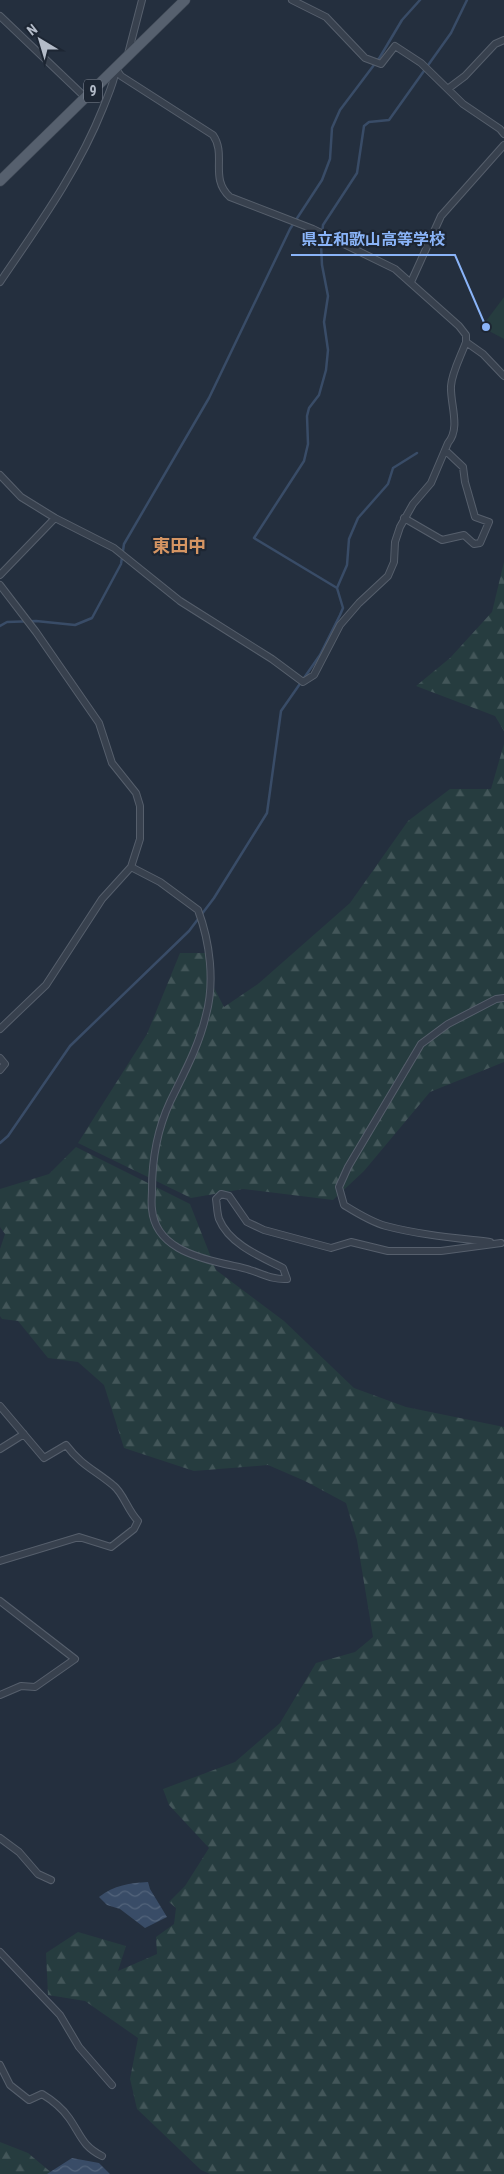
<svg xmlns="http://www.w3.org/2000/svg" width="504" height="2174" font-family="'Roboto Condensed','Noto Sans JP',sans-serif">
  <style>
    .forest { fill: url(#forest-firs) }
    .pitch { fill: #263c3f }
    .water { fill: url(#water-waves) }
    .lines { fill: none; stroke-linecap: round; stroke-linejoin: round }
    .stream { stroke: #394c67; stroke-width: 2.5 }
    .minor-casing { stroke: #565f6c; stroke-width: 8 }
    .primary-casing { stroke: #414a57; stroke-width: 11 }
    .minor { stroke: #38414e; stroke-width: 6 }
    .primary { stroke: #56606e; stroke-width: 10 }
    .labels { text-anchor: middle; stroke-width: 4.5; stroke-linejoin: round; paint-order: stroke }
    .shield { fill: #1d2633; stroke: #878f9c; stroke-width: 1 }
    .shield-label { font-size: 14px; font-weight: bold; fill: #b4bcc9 }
    .quarter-label { font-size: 18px; font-weight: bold; fill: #d59563; stroke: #1d2633 }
    .leader { fill: none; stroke: #8ab4f8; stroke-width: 2 }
    .callout-dot { fill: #8ab4f8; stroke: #1d2633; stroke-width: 2 }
    .callout-label { font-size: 16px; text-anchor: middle; font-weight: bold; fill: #8ab4f8; stroke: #1d2633; stroke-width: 4.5; stroke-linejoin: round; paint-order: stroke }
  </style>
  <defs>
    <pattern id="forest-firs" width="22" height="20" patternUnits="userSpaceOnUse" patternTransform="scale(1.25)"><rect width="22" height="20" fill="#263c3f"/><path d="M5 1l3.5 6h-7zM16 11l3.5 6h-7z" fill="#435659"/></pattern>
    <pattern id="water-waves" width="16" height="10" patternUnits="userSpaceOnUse" patternTransform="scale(1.25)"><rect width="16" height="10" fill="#394c67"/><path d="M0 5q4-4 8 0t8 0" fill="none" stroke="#53647b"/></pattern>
  </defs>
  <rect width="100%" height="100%" fill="#242f3e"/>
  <path class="forest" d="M 504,562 L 504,731 L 495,716 L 416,686 L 450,658 L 492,612 Z
    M 504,744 L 504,1062 L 430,1092 L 364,1171 L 333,1200 L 243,1189 L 191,1198 L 78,1143 L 147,1034 L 180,953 L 208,953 L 208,976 L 224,1007 L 258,984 L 350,903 L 408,821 L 450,789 L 491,789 Z
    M 76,1147 L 190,1204 L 216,1270 L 284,1321 L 354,1388 L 406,1407 L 504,1427 L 504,2174 L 210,2174 L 201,2170 L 137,2109 L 130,2079 L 138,2038 L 85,2001 L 48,1995 L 46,1953 L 78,1932 L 126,1946 L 118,1971 L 157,1954 L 156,1937 L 174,1924 L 176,1908 L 169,1902 L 185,1886 L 209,1848 L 169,1805 L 163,1789 L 235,1762 L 280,1723 L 316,1663 L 355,1652 L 373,1637 L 357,1540 L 346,1503 L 305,1481 L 268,1465 L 194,1471 L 124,1448 L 104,1385 L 78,1362 L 48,1358 L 18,1321 L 2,1319 L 0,1316 L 0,1249 L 5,1234 L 0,1227 L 0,1189 L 49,1174 Z
    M 0,2142 L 28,2153 L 53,2174 L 0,2174 Z"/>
  <path class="pitch" d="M 504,297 L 504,339 L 489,331 L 486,321 Z"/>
  <path class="water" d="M 148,1882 L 150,1889 L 167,1917 L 145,1928 L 120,1909 L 107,1905 L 99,1897 C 114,1885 130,1883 148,1882 Z
    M 72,2158 L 99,2163 L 110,2174 L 47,2174 Z"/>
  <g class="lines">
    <path class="stream" d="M 337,588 L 254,538 L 304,461 L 308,444 L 307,416 L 309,408 L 319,395 L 326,370 L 328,350 L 324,322 L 328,296 L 322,265 L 321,244 L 323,225 L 357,173 L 364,126 L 369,122 L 389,120 L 451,33 L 467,0
      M 0,626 L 7,622 L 36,621 L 75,625 L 92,618 L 121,564 L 124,544 L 209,398 L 290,229 L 322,180 L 330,159 L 332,128 L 340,110 L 380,57 L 402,20 L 420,0
      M 0,1143 L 8,1136 L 70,1046 L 189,931 L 214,898 L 267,813 L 281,711 L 320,655 L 340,615 L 343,608 L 337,588 L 347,565 L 349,539 L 358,518 L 388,484 L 393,468 L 417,453"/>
    <defs>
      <path id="minor" d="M 292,0 L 326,17 L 365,58 L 381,64 L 395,46 L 421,63 L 463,104 L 500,129 L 504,134
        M 0,16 L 86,98
        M 128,54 L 142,0
        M 449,88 L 465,76 L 495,44 L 504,40
        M 0,282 C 38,226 78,171 103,108 C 108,95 114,83 116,69
        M 411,282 L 441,216 L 504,145
        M 466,342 L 483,354 L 504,376
        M 0,475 L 21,497 L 55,518 L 114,548 L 180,601 L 272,659 L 303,682 L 314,675 L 340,625 L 359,603 L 388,576 L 394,562 L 395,542 L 400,527 L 413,504 L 431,483 L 448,443 C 461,428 450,404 451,386 C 452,372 461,356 466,342 L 466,335 L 459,326 L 395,269 L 313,229 L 230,197 C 209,178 227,155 213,135 L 121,76 L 116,69
        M 404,518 L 442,540 L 464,535 L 474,544 L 480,543 L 489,522 L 475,517 L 465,482 L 463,467 L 445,450
        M 0,575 L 55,518
        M 0,585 L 36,632 L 99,723 L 112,763 L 136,793 L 140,806 L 140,839 L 131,867 L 102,899 L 46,985 L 0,1029
        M 131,867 L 160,882 L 198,910 C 210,942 215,982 206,1015 C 199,1046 184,1073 170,1102 C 157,1130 152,1160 152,1190 C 152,1196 151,1203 152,1209 C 155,1246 194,1257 225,1264 C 233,1266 242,1267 250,1270 C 263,1274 273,1280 287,1279 L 283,1268 C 261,1257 229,1244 219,1219 C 217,1213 217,1205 216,1199 L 221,1194 L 229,1196 L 247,1222 L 264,1230 L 331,1248 L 351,1242 L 388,1251 L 441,1251 L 501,1243
        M 0,1058 L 5,1064 L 0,1070
        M 490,1242 C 456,1238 420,1235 386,1226 C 371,1222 357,1213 344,1205 L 339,1187 L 348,1167 L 421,1044 L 448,1024 L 496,999 L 504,998
        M 0,1406 L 44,1458 L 66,1445 C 82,1466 95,1470 114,1486 C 123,1493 128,1511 138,1521 L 134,1529 L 111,1547 L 79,1537 L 0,1561
        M 0,1449 L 24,1434
        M 0,1601 L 75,1659 L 35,1687 L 21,1686 L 0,1695
        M 0,1838 L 19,1852 L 38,1874 L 51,1880
        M 0,1952 L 60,2015 L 79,2047 L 112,2085
        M 0,2065 L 10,2085 L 29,2100 L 42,2094 C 52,2100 62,2108 69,2118 C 81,2135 82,2146 102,2156"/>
      <path id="primary" d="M 0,181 L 185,0"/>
    </defs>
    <use href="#minor" class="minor-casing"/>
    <use href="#primary" class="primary-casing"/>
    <use href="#minor" class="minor"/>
    <use href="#primary" class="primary"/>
  </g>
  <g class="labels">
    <rect class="shield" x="84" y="79.5" width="18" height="23" rx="4"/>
    <g class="shield-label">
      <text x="93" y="96">9</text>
    </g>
    <g class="quarter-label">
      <text x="179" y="552">東田中</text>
    </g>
  </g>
  <path class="leader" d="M486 327L455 255H291"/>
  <circle class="callout-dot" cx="486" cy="327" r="5"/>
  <g class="callout-label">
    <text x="373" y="245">県立和歌山高等学校</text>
  </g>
  <g transform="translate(40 40) rotate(322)" stroke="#1d2633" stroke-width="4" paint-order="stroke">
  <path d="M0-4L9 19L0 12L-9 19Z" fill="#b4bcc9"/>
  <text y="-8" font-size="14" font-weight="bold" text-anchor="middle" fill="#b4bcc9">N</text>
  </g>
</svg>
